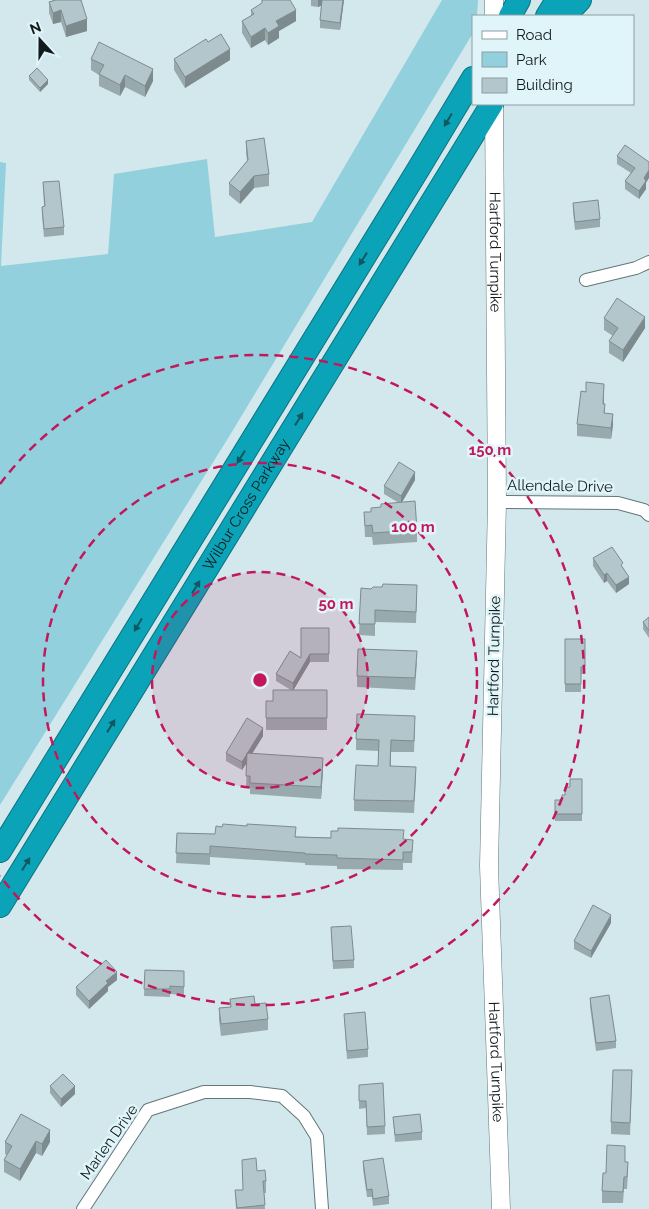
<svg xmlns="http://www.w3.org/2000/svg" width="649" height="1209" font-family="Raleway,sans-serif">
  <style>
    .green { fill: #92d0dd }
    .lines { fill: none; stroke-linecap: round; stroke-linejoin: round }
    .street-casing { stroke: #63767a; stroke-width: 14 }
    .secondary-casing { stroke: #63767a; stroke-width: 19 }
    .highway-casing { stroke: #0d7381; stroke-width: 24 }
    .street { stroke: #fff; stroke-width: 12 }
    .secondary { stroke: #fff; stroke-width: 18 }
    .highway { stroke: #0ba3b8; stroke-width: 22 }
    .wall { fill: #99aaaf }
    .shaded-wall { fill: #7d8b8e }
    .building { fill: #b2c6cb; stroke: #7d8b8e }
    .oneway { fill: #0f5862 }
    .ring { fill: none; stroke: #c2185b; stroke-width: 2.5; stroke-dasharray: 9 6 }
    .labels { text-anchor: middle; stroke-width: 5; stroke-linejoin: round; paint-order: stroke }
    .street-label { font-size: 15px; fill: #121a1c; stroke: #e0f5f9 }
    .centre { fill: #c2185b; stroke: #e0f5f9; stroke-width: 2.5 }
    .ring-label { font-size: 15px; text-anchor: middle; font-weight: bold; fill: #c2185b; stroke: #e0f5f9; stroke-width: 5; stroke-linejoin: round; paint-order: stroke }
  </style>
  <rect width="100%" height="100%" fill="#d3e8ec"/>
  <path class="green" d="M 442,0 L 478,0 L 477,16 L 473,16 L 473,33 L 230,435 L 0,805 L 0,162 L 6,163 L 1,266 L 108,254 L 114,174 L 207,159 L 215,237 L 312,222 Z"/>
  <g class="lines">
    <defs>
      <path id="street" d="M 586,280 L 636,268 L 649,262
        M 497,502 L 618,503 L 644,510 L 649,515
        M 83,1209 L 148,1110 L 204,1092 L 250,1092 L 282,1096 L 304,1116 L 317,1137 L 322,1209"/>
      <g id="secondary">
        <path d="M 494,0 L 494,16"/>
        <path id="s1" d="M 494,104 L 497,502 L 489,866 L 501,1209"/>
      </g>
      <g id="highway">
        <path d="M 510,16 L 519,0"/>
        <path d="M 547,16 L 557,0"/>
        <path d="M 565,16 L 580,0"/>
        <path d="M 0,851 L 419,168 L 473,78"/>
        <path id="s2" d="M 0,906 L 492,104"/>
      </g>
    </defs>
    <use href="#street" class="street-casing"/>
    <use href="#secondary" class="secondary-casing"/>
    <use href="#highway" class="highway-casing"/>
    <use href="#street" class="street"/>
    <use href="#secondary" class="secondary"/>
    <use href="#highway" class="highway"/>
  </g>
  <path class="wall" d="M 54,0 L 81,0 L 87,31 L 66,37 L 61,22 L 53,24 L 49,13 L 49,2 Z
    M 311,0 L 344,0 L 340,30 L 320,28 L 320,20 L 322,5 L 318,7 L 311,6 Z
    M 251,10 L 296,21 L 279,31 L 279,38 L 268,45 L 265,40 L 251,48 L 242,33 L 242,21 L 251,16 Z
    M 208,42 L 230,60 L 185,88 L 174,70 L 174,59 Z
    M 91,59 L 153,81 L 145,97 L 125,87 L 120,96 L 99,86 L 99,75 L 91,70 Z
    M 29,76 L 48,84 L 40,92 L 29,80 Z
    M 246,141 L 269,174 L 269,186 L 254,188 L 240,204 L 229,195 L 229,183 L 247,161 L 246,152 Z
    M 617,156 L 649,162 L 646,183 L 646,189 L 639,199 L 625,189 L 625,181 L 631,173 L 617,164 Z
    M 43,182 L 64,227 L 64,235 L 44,237 L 42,215 L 42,207 L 44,206 Z
    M 573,203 L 600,219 L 600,227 L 575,230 L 573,211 Z
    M 604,318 L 645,328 L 623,362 L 609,353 L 609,341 L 613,336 L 604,330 Z
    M 604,396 L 604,404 L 605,413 L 613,425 L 611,439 L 577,436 L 577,424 Z
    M 415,480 L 402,502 L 417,530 L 417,542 L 373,545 L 372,537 L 365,537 L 364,512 L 371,512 L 381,507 L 399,503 L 384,494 L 384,486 Z
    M 593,558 L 623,568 L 629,584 L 616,593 L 607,581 L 604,583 L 593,566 Z
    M 361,588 L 417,597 L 416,623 L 375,622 L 375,636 L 359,635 Z
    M 649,617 L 649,638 L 643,629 L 643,622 Z
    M 329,628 L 329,662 L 310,662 L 293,690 L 327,690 L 327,730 L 266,730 L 266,701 L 273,701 L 291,690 L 276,681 L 276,674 L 301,658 Z
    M 565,639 L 585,639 L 585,674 L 581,674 L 581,692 L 565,692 Z
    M 417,662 L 415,690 L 357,687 L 357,676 Z
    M 415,727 L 414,752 L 391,752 L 391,766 L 416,778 L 414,813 L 354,811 L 354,800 L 378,766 L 379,751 L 356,750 L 356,739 Z
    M 263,736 L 252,754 L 323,770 L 321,799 L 250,794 L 250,788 L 246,788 L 247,763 L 242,770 L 226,761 L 226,753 Z
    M 582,779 L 582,821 L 555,821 L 555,800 L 562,800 L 570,787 Z
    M 177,833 L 413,840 L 412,863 L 403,863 L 403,870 L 337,869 L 337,866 L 305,865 L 305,863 L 210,857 L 210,865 L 176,863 Z
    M 611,923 L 591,958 L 574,949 L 574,941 Z
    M 331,927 L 354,960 L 354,968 L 333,969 Z
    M 145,970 L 184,971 L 184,995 L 170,994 L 170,997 L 144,996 Z
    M 117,980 L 108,987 L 108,991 L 89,1009 L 76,995 L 76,987 Z
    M 590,998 L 616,1041 L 616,1048 L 596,1051 L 590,1006 Z
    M 230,999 L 255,1004 L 268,1019 L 268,1030 L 221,1036 L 219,1020 L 219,1008 L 230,1007 Z
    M 344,1014 L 368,1049 L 368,1057 L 347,1059 Z
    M 632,1082 L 630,1135 L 611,1134 L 611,1122 Z
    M 359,1085 L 385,1126 L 385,1134 L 367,1135 L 366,1108 L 359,1109 Z
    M 50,1086 L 75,1094 L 61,1107 L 50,1093 Z
    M 21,1114 L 50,1142 L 42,1156 L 36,1153 L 20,1181 L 4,1172 L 4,1160 L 7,1155 L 5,1154 L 5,1142 Z
    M 393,1117 L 422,1132 L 422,1140 L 395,1142 Z
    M 363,1161 L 389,1196 L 389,1204 L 373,1206 L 372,1197 L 367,1197 L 363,1169 Z
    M 625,1162 L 628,1173 L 627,1189 L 624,1189 L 623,1203 L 602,1203 L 602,1191 Z
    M 257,1171 L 266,1181 L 266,1193 L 264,1193 L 265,1209 L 236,1209 L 235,1190 L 243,1190 Z"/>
  <path class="shaded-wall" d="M 318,0 L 323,0 L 323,5 L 318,7 Z
    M 343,0 L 344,0 L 340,30 L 340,23 Z
    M 61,10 L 61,22 L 53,24 L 53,13 Z
    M 296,10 L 296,21 L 279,31 L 279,38 L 268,45 L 268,33 L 276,21 Z
    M 87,19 L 87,31 L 66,37 L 66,26 Z
    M 265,28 L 265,40 L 251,48 L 251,37 Z
    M 230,49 L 230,60 L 185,88 L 185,77 Z
    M 153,69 L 153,81 L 145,97 L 145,86 Z
    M 125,75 L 125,87 L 120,96 L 120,85 Z
    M 48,80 L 48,84 L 40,92 L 40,88 Z
    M 649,170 L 649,178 L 646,183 L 646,189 L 639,199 L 639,191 L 644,178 Z
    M 254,176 L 254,188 L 240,204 L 240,192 Z
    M 645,317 L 645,328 L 623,362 L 623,350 Z
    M 604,384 L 604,396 L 603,416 L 603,404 Z
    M 613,414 L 613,425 L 611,439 L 611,428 Z
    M 415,472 L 415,480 L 401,504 L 401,496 Z
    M 607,573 L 607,581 L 604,583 L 604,575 Z
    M 629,577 L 629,584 L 616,593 L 616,585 Z
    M 310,654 L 310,662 L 293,691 L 293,683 Z
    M 263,728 L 263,736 L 242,770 L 242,762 Z
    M 323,758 L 323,770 L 321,799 L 321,787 Z
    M 611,915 L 611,923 L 591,958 L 591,951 Z
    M 117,972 L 117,980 L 108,987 L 108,991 L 89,1009 L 89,1001 L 106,981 Z
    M 75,1086 L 75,1094 L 61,1107 L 61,1099 Z
    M 50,1130 L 50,1142 L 42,1156 L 42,1144 Z
    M 36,1141 L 36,1153 L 20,1181 L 20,1169 Z"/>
  <path class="building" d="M 56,0 L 81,0 L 87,19 L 66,26 L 61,10 L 53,13 L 49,2 Z
    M 262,0 L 290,0 L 296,10 L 276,21 L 279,26 L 268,33 L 265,28 L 251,37 L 242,21 L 254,14 L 251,10 L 262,3 Z
    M 322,0 L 343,0 L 340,23 L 320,20 Z
    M 221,34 L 230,49 L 185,77 L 174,59 L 206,39 L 208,42 Z
    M 99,42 L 153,69 L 145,86 L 125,75 L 120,85 L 99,74 L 104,65 L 91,59 Z
    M 37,68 L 48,80 L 40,88 L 29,76 Z
    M 264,138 L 269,174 L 254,176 L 240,192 L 229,183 L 248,160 L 246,141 Z
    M 625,145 L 649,162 L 649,170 L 644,178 L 646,181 L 639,191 L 625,181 L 635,168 L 617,156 Z
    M 59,181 L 64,227 L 44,229 L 42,207 L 45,206 L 43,182 Z
    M 598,200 L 600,219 L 575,222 L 573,203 Z
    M 617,298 L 645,317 L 623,350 L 609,341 L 618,328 L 604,318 Z
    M 586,382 L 604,384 L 603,404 L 605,404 L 604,413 L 613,414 L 611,428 L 577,424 L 581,391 L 586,392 Z
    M 399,462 L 415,472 L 401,496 L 384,486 Z
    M 415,501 L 417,530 L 373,533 L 372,525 L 365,526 L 364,512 L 371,512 L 371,508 L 381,507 L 381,504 Z
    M 612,547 L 623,563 L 621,565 L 629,577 L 616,585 L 607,573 L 604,575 L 593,558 Z
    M 383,584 L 417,585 L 416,612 L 375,610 L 375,624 L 359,624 L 361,588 L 371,589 L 373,587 L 382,587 Z
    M 649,617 L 649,631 L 643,622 Z
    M 301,628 L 329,628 L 329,654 L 310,654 L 293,683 L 276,674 L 290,651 L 301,658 Z
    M 565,639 L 585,639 L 585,666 L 581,667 L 581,684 L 565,684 Z
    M 358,649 L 417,651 L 415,678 L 357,676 Z
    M 273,690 L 327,690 L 327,718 L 266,718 L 266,701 L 273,701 Z
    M 357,714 L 415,716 L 414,741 L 391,740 L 390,766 L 416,767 L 414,801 L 354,800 L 356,765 L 378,766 L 379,740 L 356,739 Z
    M 247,718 L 263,728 L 242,762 L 226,753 Z
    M 247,753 L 323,758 L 321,787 L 250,783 L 250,776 L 246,776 Z
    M 570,779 L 582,779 L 582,814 L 555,814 L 555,800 L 562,800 L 562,795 L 565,795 L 565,787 L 570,787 Z
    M 223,824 L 247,826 L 247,824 L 296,827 L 295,837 L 331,838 L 331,831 L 338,831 L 338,828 L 404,830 L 403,839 L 413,840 L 412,852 L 403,852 L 403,860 L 337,858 L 337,855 L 305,854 L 305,853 L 210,846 L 210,854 L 176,853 L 177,833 L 215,834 L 216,826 L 222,827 Z
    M 593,905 L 611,915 L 591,951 L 574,941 Z
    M 351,926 L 354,960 L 333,961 L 331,927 Z
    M 106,960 L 117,972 L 106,981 L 108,983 L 89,1001 L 76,987 Z
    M 145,970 L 184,971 L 184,987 L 170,986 L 170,989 L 144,989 Z
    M 609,995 L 616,1041 L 596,1043 L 590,998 Z
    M 254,996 L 255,1004 L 266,1003 L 268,1019 L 221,1024 L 219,1008 L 231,1007 L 230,999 Z
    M 365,1012 L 368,1049 L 347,1051 L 344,1014 Z
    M 613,1070 L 632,1070 L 630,1123 L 611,1122 Z
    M 63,1074 L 75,1086 L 61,1099 L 50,1086 Z
    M 383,1083 L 385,1126 L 367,1127 L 366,1101 L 359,1101 L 359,1085 Z
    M 21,1114 L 50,1130 L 42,1144 L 36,1141 L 20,1169 L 4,1160 L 12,1146 L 5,1142 Z
    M 420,1114 L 422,1132 L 395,1135 L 393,1117 Z
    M 607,1145 L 625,1146 L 625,1162 L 628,1162 L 627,1177 L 624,1177 L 623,1192 L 602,1191 L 603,1173 L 606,1173 Z
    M 256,1158 L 257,1171 L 265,1170 L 266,1181 L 263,1181 L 265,1205 L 237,1208 L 235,1190 L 243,1190 L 242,1160 Z
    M 383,1158 L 389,1196 L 373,1199 L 372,1189 L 367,1190 L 363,1161 Z"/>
  <defs><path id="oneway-solid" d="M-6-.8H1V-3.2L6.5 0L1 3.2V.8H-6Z" transform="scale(1.25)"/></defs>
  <g class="oneway">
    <use href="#oneway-solid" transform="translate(448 120) rotate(121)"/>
    <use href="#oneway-solid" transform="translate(363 259) rotate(122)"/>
    <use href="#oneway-solid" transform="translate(299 419) rotate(-58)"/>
    <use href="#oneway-solid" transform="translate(241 457) rotate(122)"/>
    <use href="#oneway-solid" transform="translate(196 587) rotate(-58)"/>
    <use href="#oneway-solid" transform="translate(138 625) rotate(121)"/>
    <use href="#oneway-solid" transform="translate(111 726) rotate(-58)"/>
    <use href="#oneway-solid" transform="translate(26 864) rotate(-58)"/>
  </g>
  <circle cx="260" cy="680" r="108" fill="#c2185b" fill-opacity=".12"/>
  <g class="ring">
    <circle cx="260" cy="680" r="108"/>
    <circle cx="260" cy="680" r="217"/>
    <path d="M0 484A325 325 0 1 1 0 876"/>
  </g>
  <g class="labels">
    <g class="street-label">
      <text dy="5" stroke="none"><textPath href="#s1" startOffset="148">Hartford Turnpike</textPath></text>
      <text transform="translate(560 486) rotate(1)" y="5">Allendale Drive</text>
      <text dy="5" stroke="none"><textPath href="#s2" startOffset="471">Wilbur Cross Parkway</textPath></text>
      <text transform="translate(494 656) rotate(-89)" y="5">Hartford Turnpike</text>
      <text dy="5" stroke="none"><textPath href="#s1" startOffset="958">Hartford Turnpike</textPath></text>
      <text transform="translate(109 1142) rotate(-55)" y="5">Marlen Drive</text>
    </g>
  </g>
  <circle cx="260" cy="680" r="8" class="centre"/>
  <g class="ring-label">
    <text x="490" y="455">150 m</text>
    <text x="413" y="532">100 m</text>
    <text x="336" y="609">50 m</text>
  </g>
  <rect x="472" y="15" width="162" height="90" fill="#e0f5f9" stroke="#8e9da1"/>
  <rect x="482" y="31" width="25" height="8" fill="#ffffff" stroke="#8e9da1"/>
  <text x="516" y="40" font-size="15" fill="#121a1c">Road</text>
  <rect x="482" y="52" width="25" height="15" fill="#92d0dd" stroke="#8e9da1"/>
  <text x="516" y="65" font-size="15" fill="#121a1c">Park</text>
  <rect x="482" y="78" width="25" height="15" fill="#b2c6cb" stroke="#8e9da1"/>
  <text x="516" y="90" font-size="15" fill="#121a1c">Building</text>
  <g transform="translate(40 40) rotate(339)" stroke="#e0f5f9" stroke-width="4" paint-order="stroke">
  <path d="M0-4L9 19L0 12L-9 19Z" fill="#121a1c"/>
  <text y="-8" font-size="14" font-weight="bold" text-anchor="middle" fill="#121a1c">N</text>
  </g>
</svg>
